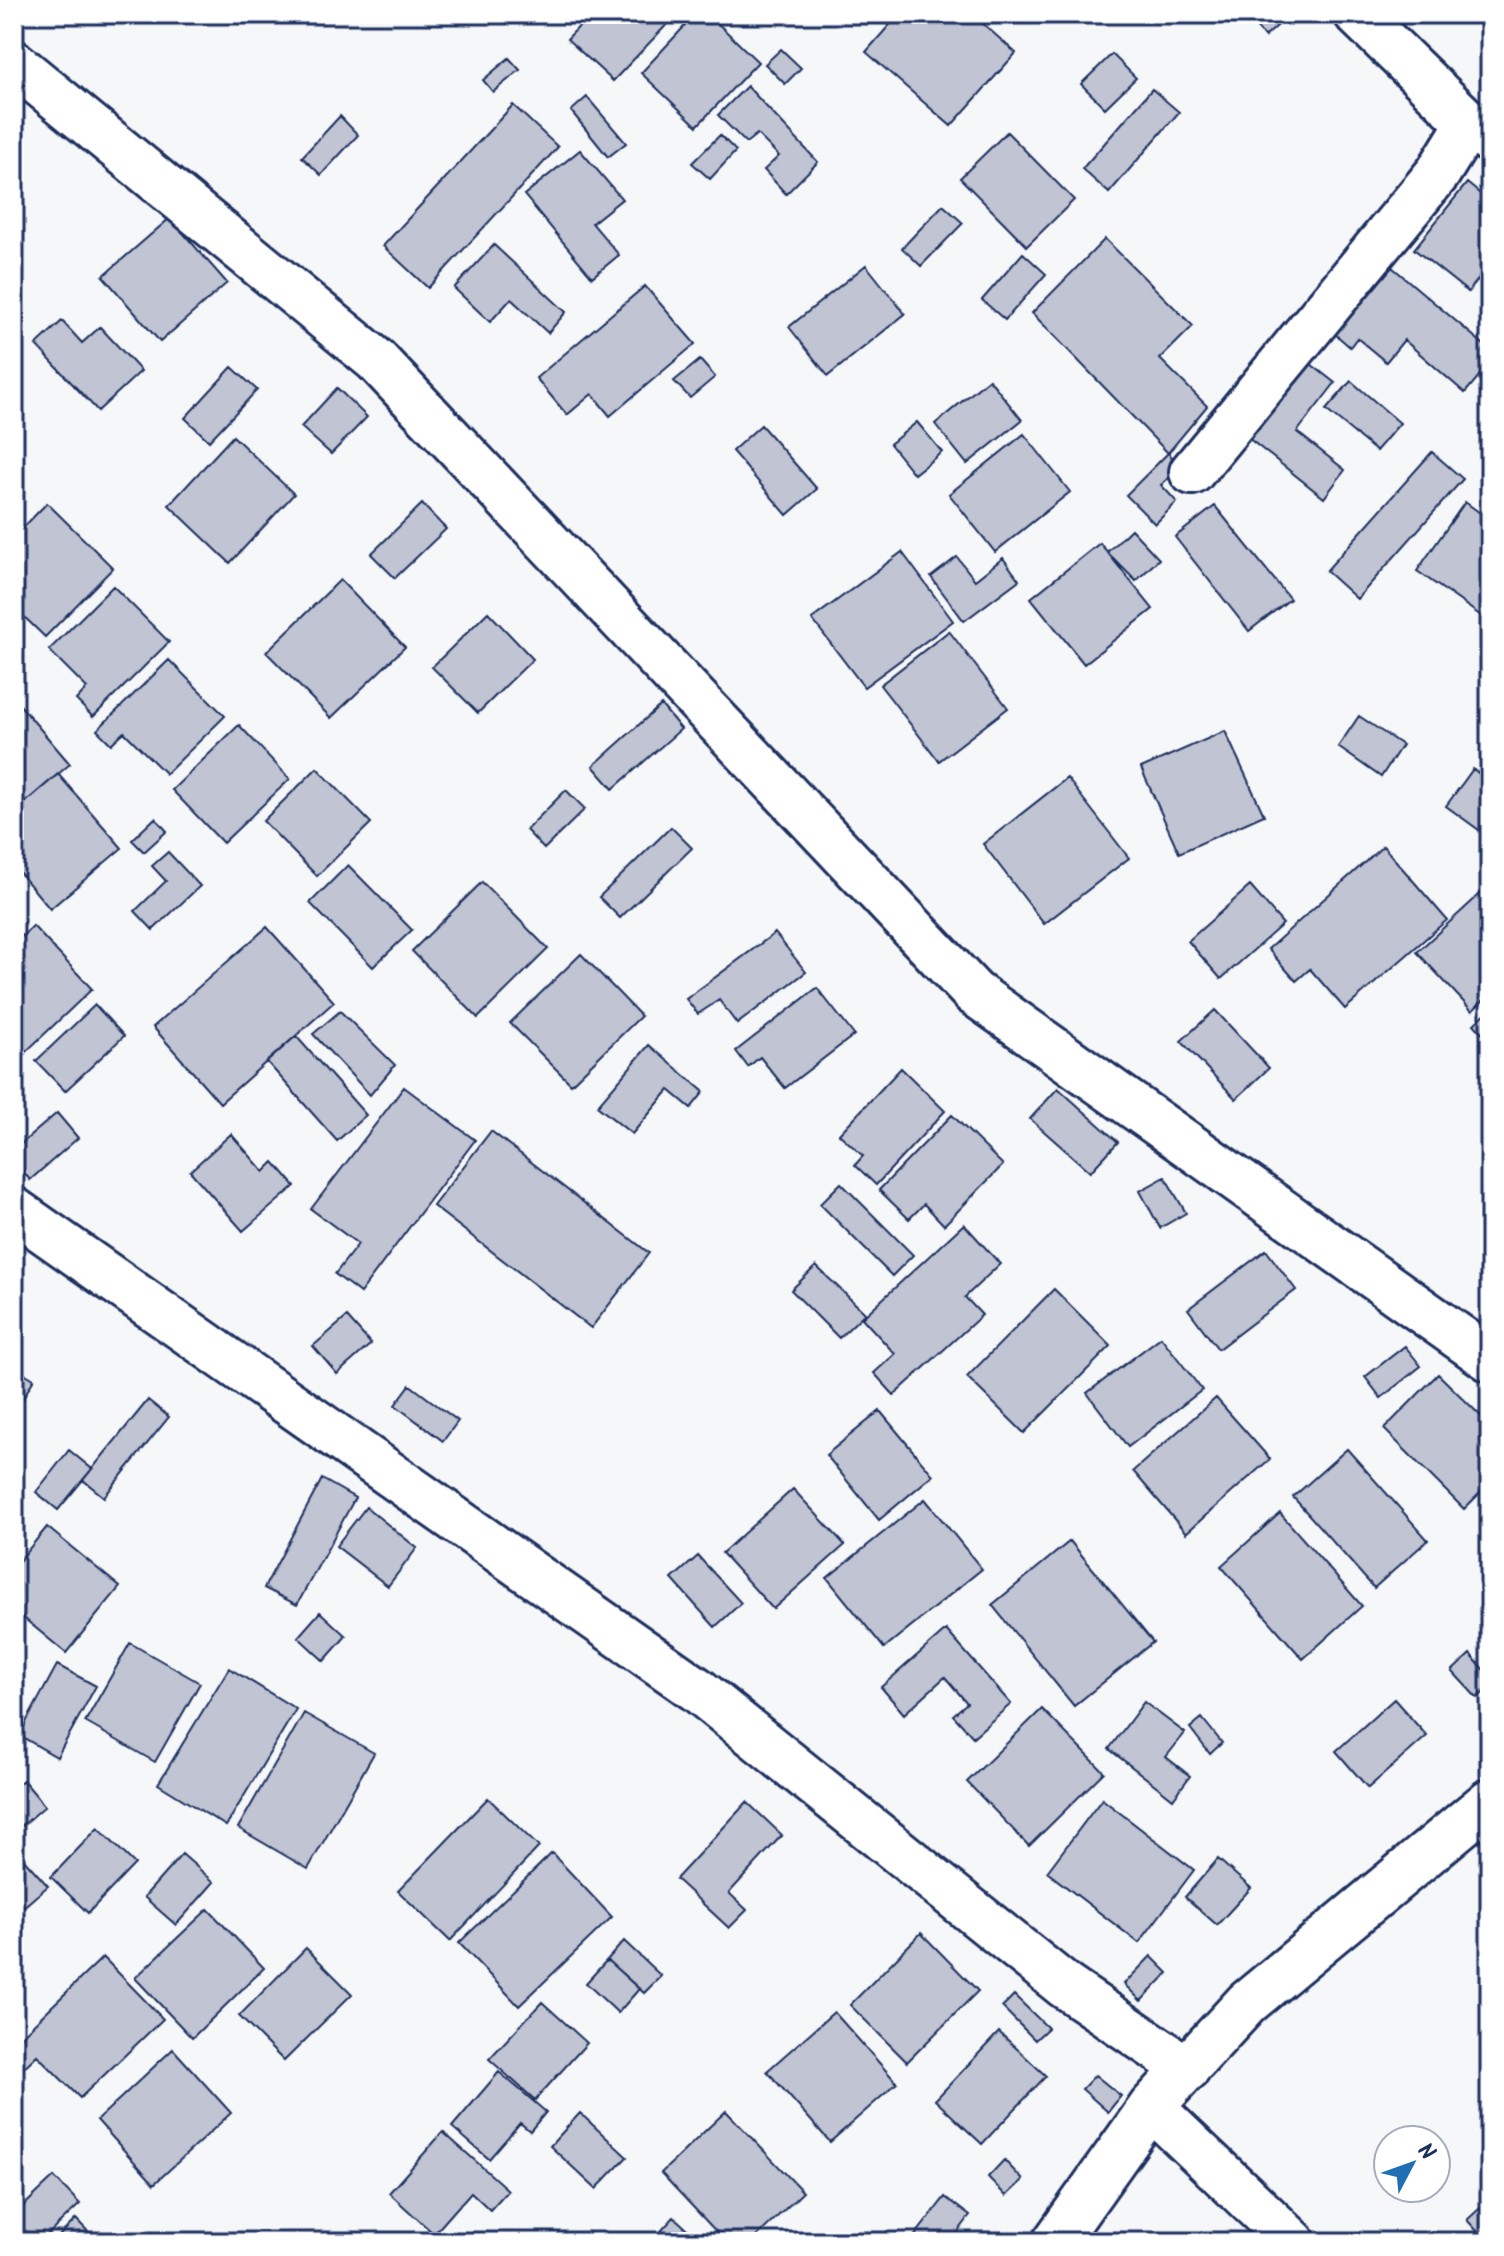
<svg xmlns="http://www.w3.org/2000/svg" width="1504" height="2256" font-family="Kalam,sans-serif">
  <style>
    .building { fill: #c0c4d3; stroke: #1b2f5e; stroke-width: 2 }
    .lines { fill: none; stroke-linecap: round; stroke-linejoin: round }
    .minor-casing { stroke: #1b2f5e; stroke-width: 50 }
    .minor { stroke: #fff; stroke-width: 44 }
  </style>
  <rect width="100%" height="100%" fill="#f6f7f9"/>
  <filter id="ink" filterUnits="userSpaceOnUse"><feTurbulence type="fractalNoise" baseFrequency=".0125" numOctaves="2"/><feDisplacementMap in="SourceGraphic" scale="16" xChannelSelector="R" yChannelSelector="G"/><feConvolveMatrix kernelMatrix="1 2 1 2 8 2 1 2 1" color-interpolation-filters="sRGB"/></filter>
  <g filter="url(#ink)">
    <path class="building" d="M 591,14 L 677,14 L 613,81 L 567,39 Z
      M 696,14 L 708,14 L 758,62 L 697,126 L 641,73 Z
      M 899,14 L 972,14 L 1016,53 L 951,126 L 866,52 Z
      M 1244,14 L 1290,14 L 1265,37 Z
      M 781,49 L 801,68 L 785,84 L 765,64 Z
      M 1112,54 L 1136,78 L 1105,108 L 1081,84 Z
      M 509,58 L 520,70 L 493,92 L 483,80 Z
      M 747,86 L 818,162 L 786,194 L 764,170 L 779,156 L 757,134 L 746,143 L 718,115 Z
      M 1152,89 L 1179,112 L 1109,193 L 1082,169 Z
      M 587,97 L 626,143 L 608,157 L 571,111 Z
      M 513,105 L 558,147 L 428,288 L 383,246 Z
      M 340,116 L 358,135 L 321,175 L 302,157 Z
      M 1007,132 L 1074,200 L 1027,246 L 960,178 Z
      M 720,135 L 736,151 L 710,179 L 692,163 Z
      M 580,150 L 622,199 L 592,223 L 619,255 L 592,277 L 524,195 Z
      M 1467,183 L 1490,202 L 1490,265 L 1468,292 L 1414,249 Z
      M 943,205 L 963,223 L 921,266 L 902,248 Z
      M 170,218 L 227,283 L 160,342 L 103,276 Z
      M 1105,239 L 1193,326 L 1160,359 L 1207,406 L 1168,453 L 1032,313 Z
      M 494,245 L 566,312 L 548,333 L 511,299 L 490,322 L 454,288 Z
      M 1023,253 L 1046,274 L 1005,320 L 982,300 Z
      M 866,265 L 905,314 L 828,376 L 789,327 Z
      M 1392,267 L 1490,350 L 1490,363 L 1465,393 L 1404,340 L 1386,362 L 1357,338 L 1350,347 L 1335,334 Z
      M 645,286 L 695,344 L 610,416 L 592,394 L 567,415 L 536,378 Z
      M 62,321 L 82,343 L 100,327 L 141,371 L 98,411 L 36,345 Z
      M 700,360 L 715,377 L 690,398 L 674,381 Z
      M 1307,361 L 1335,383 L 1297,432 L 1345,470 L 1324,498 L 1247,437 Z
      M 232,367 L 257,390 L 209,441 L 185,418 Z
      M 989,379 L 1022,420 L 967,464 L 935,424 Z
      M 1351,381 L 1400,423 L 1376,451 L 1326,410 Z
      M 337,388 L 367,417 L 331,454 L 301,427 Z
      M 917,422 L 942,452 L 914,474 L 890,444 Z
      M 761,425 L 817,489 L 787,515 L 732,451 Z
      M 1024,434 L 1070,492 L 995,552 L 949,494 Z
      M 233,436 L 294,494 L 230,563 L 169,505 Z
      M 1432,452 L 1463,479 L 1357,599 L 1326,571 Z
      M 1168,453 L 1181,466 L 1161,485 L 1177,502 L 1155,524 L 1126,495 Z
      M 1465,502 L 1490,520 L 1490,622 L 1417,571 Z
      M 47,503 L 113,568 L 45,637 L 14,607 L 14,537 Z
      M 422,504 L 446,529 L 395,578 L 371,554 Z
      M 1215,506 L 1290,599 L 1249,631 L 1175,537 Z
      M 1131,529 L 1159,559 L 1136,581 L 1107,552 Z
      M 1100,543 L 1153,609 L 1084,664 L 1031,598 Z
      M 902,552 L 953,621 L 864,687 L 812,619 Z
      M 957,557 L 975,580 L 1003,558 L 1019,580 L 964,621 L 931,577 Z
      M 340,580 L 405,647 L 331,718 L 266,652 Z
      M 113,586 L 169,642 L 93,717 L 76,700 L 87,688 L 49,650 Z
      M 488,612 L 533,659 L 478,713 L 432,667 Z
      M 949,631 L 1008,708 L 939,761 L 880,685 Z
      M 169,660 L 225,716 L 166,774 L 124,732 L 111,744 L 97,730 Z
      M 19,704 L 70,764 L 14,812 L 14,709 Z
      M 661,705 L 681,729 L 613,789 L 593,766 Z
      M 1359,716 L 1402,745 L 1381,777 L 1338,747 Z
      M 239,725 L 290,779 L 223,843 L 172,790 Z
      M 1225,731 L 1264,815 L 1179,853 L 1141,768 Z
      M 317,768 L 371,823 L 317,876 L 263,821 Z
      M 1473,769 L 1490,782 L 1490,838 L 1446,806 Z
      M 58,774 L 122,848 L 50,909 L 14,866 L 14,812 Z
      M 1067,778 L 1129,858 L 1044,924 L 983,844 Z
      M 566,790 L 585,809 L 544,849 L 526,830 Z
      M 155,818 L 167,831 L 144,852 L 132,840 Z
      M 671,827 L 692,848 L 620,918 L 599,897 Z
      M 1383,846 L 1447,920 L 1345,1009 L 1310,969 L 1296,981 L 1268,949 Z
      M 168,852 L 200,886 L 153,930 L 135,911 L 166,881 L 152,866 Z
      M 348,865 L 412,930 L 373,967 L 310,903 Z
      M 482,882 L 548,949 L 478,1018 L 412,951 Z
      M 1490,885 L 1490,994 L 1472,1011 L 1417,952 Z
      M 1250,886 L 1283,924 L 1221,979 L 1188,941 Z
      M 33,926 L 92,989 L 14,1063 L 14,944 Z
      M 267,927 L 334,1002 L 220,1103 L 153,1027 Z
      M 775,933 L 806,972 L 737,1024 L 719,1000 L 698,1014 L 686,999 Z
      M 581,954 L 641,1016 L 571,1084 L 510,1023 Z
      M 817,988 L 854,1035 L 785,1088 L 760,1057 L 748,1067 L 736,1051 Z
      M 95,1005 L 124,1036 L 65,1091 L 36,1061 Z
      M 1490,1009 L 1490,1042 L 1474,1024 Z
      M 1215,1010 L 1269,1068 L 1236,1099 L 1181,1041 Z
      M 340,1011 L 395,1065 L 370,1095 L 313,1034 Z
      M 296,1036 L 366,1115 L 337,1141 L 267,1062 Z
      M 649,1045 L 704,1092 L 691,1108 L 669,1090 L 632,1134 L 597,1106 Z
      M 901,1068 L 945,1111 L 876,1185 L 855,1165 L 863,1156 L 839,1134 Z
      M 404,1087 L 475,1140 L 360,1293 L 335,1274 L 358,1244 L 311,1209 Z
      M 1058,1088 L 1118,1142 L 1090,1172 L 1030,1119 Z
      M 57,1113 L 78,1138 L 30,1180 L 14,1161 L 14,1150 Z
      M 952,1115 L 1003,1165 L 944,1225 L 924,1204 L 909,1219 L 879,1190 Z
      M 491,1131 L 649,1253 L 591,1328 L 433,1206 Z
      M 231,1134 L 264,1172 L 274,1162 L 295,1186 L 243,1231 L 190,1171 Z
      M 1165,1177 L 1186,1213 L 1160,1228 L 1140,1191 Z
      M 841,1183 L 913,1255 L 892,1276 L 820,1204 Z
      M 964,1224 L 1000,1264 L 965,1297 L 982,1315 L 894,1395 L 874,1373 L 895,1354 L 862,1318 Z
      M 1266,1250 L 1296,1290 L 1218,1349 L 1188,1309 Z
      M 816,1266 L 865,1313 L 839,1338 L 791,1290 Z
      M 1054,1289 L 1111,1346 L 1024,1433 L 967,1377 Z
      M 347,1317 L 371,1344 L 337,1374 L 313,1346 Z
      M 1161,1337 L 1202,1390 L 1128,1447 L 1087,1393 Z
      M 1405,1346 L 1421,1366 L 1381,1398 L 1365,1377 Z
      M 14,1367 L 34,1379 L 14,1414 Z
      M 1438,1374 L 1490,1425 L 1490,1483 L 1464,1509 L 1384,1429 Z
      M 410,1385 L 458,1421 L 443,1441 L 395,1405 Z
      M 1216,1398 L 1270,1459 L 1186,1533 L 1133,1471 Z
      M 148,1400 L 169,1417 L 104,1497 L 83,1480 Z
      M 880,1411 L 933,1475 L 879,1520 L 826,1455 Z
      M 1347,1449 L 1428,1540 L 1374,1588 L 1293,1497 Z
      M 69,1450 L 92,1469 L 58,1510 L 36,1492 Z
      M 322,1479 L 355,1498 L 297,1605 L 264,1588 Z
      M 793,1489 L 845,1545 L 773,1609 L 722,1553 Z
      M 925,1499 L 982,1569 L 884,1648 L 827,1578 Z
      M 366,1507 L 417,1548 L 388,1586 L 336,1546 Z
      M 1280,1513 L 1362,1606 L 1303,1659 L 1221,1566 Z
      M 47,1527 L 120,1587 L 66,1653 L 14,1610 L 14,1567 Z
      M 1070,1541 L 1153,1642 L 1074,1706 L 992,1605 Z
      M 698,1556 L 741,1603 L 715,1627 L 672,1579 Z
      M 320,1612 L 346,1636 L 324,1661 L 298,1637 Z
      M 946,1630 L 1011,1704 L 973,1737 L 953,1715 L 967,1703 L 945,1677 L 904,1714 L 881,1687 Z
      M 130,1643 L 200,1683 L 155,1762 L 85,1722 Z
      M 1470,1654 L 1490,1677 L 1490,1687 L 1477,1698 L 1452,1671 Z
      M 57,1665 L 96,1686 L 57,1757 L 19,1735 Z
      M 229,1668 L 296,1709 L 226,1826 L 158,1784 Z
      M 1394,1699 L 1427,1736 L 1368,1788 L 1336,1751 Z
      M 1144,1702 L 1185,1733 L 1166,1757 L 1190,1776 L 1173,1799 L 1109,1749 Z
      M 1042,1709 L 1104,1772 L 1029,1846 L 967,1782 Z
      M 304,1713 L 374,1753 L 308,1869 L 238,1828 Z
      M 1202,1718 L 1222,1743 L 1210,1754 L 1190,1728 Z
      M 23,1780 L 45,1806 L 14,1833 L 14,1788 Z
      M 488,1798 L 539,1847 L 450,1941 L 398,1891 Z
      M 1102,1799 L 1194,1870 L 1139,1943 L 1047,1872 Z
      M 747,1802 L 782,1835 L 729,1893 L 747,1910 L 729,1928 L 676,1879 Z
      M 98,1828 L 135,1864 L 88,1913 L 51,1877 Z
      M 14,1848 L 48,1886 L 14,1915 Z
      M 552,1853 L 612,1917 L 519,2006 L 459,1943 Z
      M 182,1854 L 214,1882 L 176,1925 L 144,1897 Z
      M 1218,1859 L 1251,1888 L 1217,1925 L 1185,1897 Z
      M 208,1909 L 264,1968 L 192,2038 L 135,1978 Z
      M 921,1933 L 978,1991 L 907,2062 L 850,2005 Z
      M 624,1941 L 661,1976 L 644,1993 L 607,1960 Z
      M 306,1948 L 352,1994 L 284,2061 L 239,2016 Z
      M 1151,1956 L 1168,1973 L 1141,2001 L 1124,1984 Z
      M 103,1957 L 163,2019 L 80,2098 L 37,2055 L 14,2077 L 14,2043 Z
      M 607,1960 L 639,1989 L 618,2013 L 586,1983 Z
      M 1014,1995 L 1048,2028 L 1035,2040 L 1002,2007 Z
      M 542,2002 L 587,2043 L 535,2100 L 489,2059 Z
      M 834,2012 L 897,2083 L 830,2142 L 767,2071 Z
      M 999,2032 L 1046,2076 L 982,2144 L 935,2100 Z
      M 173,2049 L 231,2113 L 154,2184 L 97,2120 Z
      M 499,2072 L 546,2112 L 530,2131 L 520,2123 L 489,2159 L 452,2127 Z
      M 1095,2075 L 1121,2096 L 1108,2112 L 1082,2089 Z
      M 726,2111 L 803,2192 L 751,2242 L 726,2242 L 661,2173 Z
      M 580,2113 L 627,2157 L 596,2189 L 550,2146 Z
      M 443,2132 L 508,2190 L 490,2210 L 471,2192 L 434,2234 L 389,2193 Z
      M 1004,2160 L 1023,2180 L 1006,2196 L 988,2177 Z
      M 54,2177 L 80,2204 L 40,2242 L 31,2242 L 14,2224 L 14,2215 Z
      M 945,2197 L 970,2216 L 950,2242 L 910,2242 Z
      M 1490,2199 L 1490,2242 L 1487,2242 L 1467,2220 Z
      M 674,2217 L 701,2242 L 651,2242 Z
      M 76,2219 L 98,2242 L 53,2242 Z"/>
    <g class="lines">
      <defs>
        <path id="minor" d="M 1357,14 L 1469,123 L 1490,140
          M 14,63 L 376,360 L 974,993 L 1490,1359
          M 1192,472 L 1438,173 L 1469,123
          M 14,1210 L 699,1691 L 1065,1986 L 1187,2069
          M 1151,2107 L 1293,2242
          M 1055,2242 L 1151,2107 L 1247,2003 L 1490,1801"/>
      </defs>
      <use href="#minor" class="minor-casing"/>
      <use href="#minor" class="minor"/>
    </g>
  </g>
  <rect width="1504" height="2256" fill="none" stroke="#fff" stroke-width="48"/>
  <rect x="24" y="24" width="1456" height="2208" fill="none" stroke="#1b2f5e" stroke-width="3" filter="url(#ink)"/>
  <g transform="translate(1412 2164) rotate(49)"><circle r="38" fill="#ffffff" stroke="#a4acbf" stroke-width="2"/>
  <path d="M0-6L14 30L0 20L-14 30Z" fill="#1f6fb2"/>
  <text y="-12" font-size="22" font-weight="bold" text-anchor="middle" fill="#1b2f5e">N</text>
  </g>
</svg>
